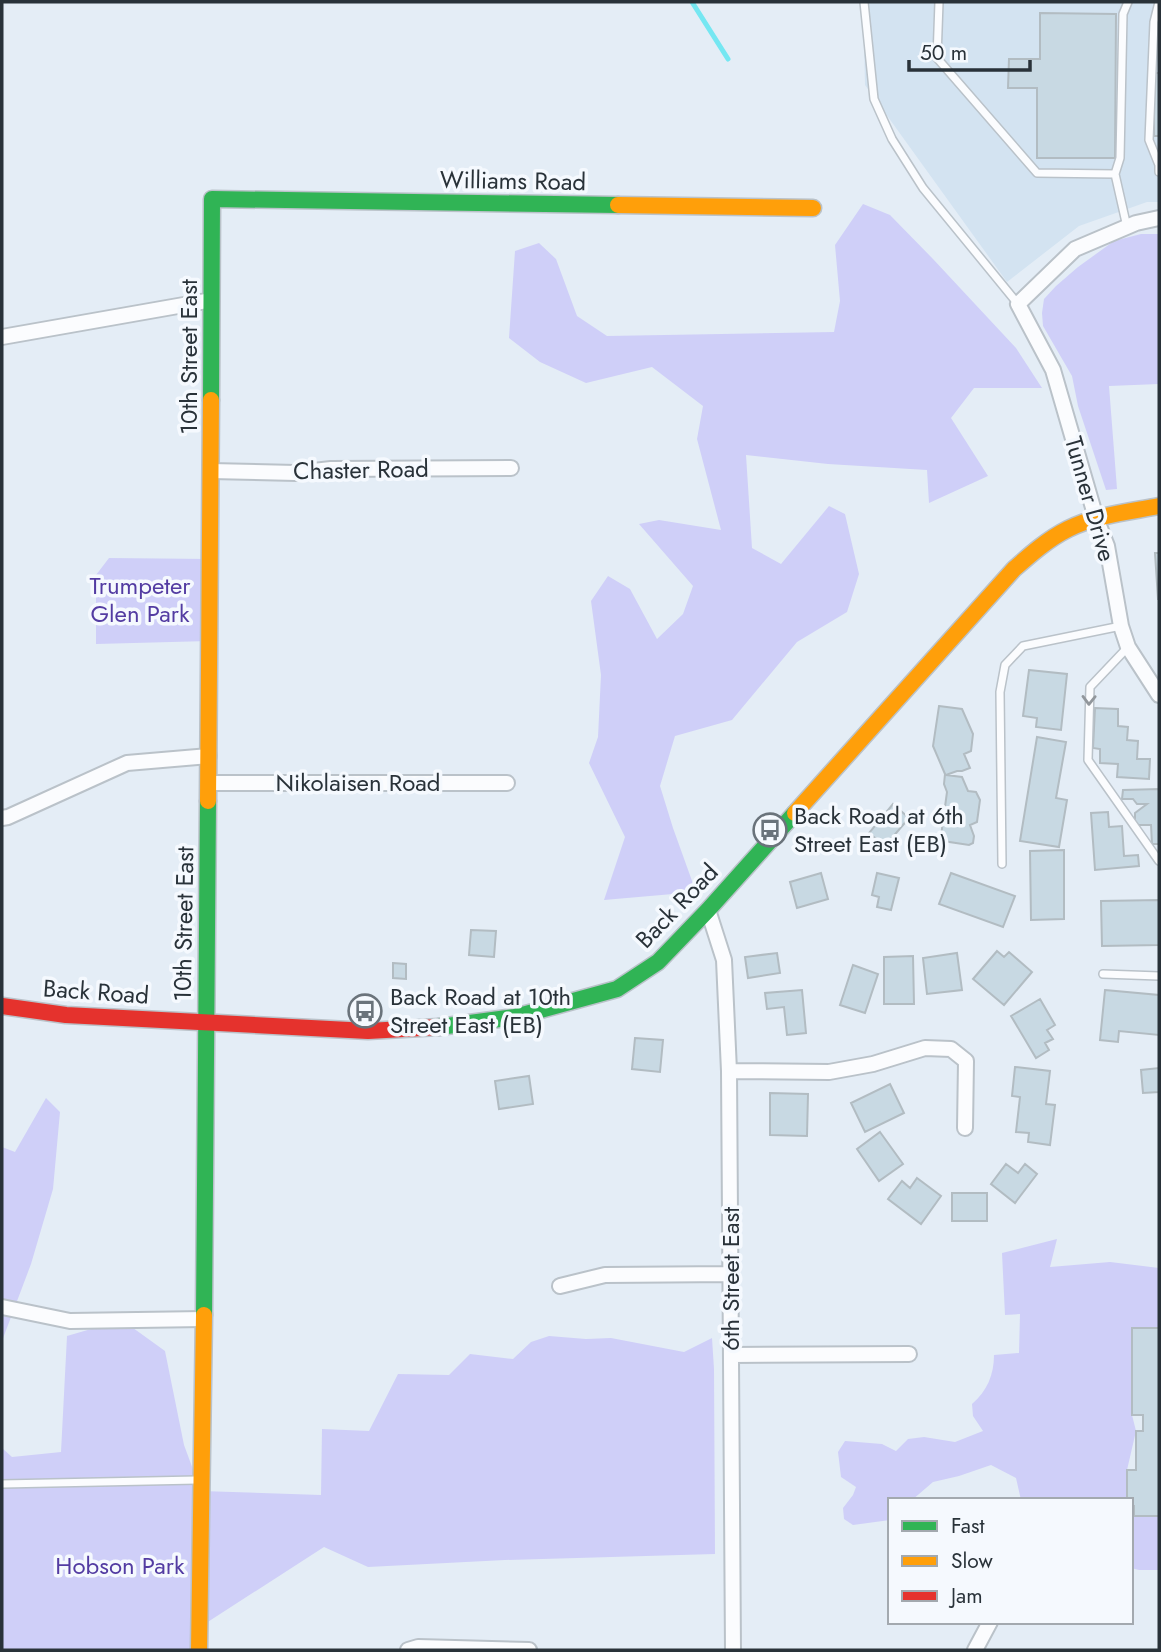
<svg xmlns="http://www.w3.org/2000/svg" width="1161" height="1652" font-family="Jost,sans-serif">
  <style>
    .built { fill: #d3e3f1 }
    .green { fill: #cfcff8 }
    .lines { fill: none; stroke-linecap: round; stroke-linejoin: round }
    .stream { stroke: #75e7f2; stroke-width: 5 }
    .building { fill: #c8d9e3; stroke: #b2bcc2; stroke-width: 2 }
    .lane-casing { stroke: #bac2c9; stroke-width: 10 }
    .street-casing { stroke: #bac2c9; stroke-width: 18 }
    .fast-casing { stroke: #bac2c9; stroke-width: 19 }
    .slow-casing { stroke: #bac2c9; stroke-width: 19 }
    .jam-casing { stroke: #bac2c9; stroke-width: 19 }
    .lane { stroke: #fbfcfe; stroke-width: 7 }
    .street { stroke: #fbfcfe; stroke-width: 14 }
    .fast { stroke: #30b455; stroke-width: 16 }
    .slow { stroke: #ff9f0a; stroke-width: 16 }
    .jam { stroke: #e5322d; stroke-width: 16 }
    .oneway { stroke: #92979c }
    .labels { text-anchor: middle; stroke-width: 7; stroke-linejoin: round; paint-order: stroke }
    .street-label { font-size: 24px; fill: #293239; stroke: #f5f9fe }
    .park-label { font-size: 24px; fill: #533ca2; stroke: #f5f9fe }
    .poi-label { font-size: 24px; fill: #293239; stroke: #f5f9fe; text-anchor: start }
  </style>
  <rect width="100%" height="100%" fill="#e4edf6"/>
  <path class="built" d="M 863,2 L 1159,2 L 1159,202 L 1147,202 L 1079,226 L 1007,282 L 865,85 Z"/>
  <path class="green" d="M 863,204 L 890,215 L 933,259 L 1016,348 L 1042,388 L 974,388 L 951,418 L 988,476 L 929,503 L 927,470 L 828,464 L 746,455 L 752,548 L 781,564 L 829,506 L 845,514 L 859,574 L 847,612 L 797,642 L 732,720 L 675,736 L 660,786 L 673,828 L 696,892 L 604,900 L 625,837 L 589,763 L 598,737 L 601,675 L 591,601 L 608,576 L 630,589 L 657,639 L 683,614 L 693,586 L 639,524 L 659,520 L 721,530 L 697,439 L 703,406 L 652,367 L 586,383 L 540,362 L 509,338 L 515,251 L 539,243 L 556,259 L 577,316 L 607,336 L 834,332 L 840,301 L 835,245 Z
    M 1141,234 L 1159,234 L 1159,384 L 1109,386 L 1117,489 L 1106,490 L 1078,406 L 1072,376 L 1043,326 L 1042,313 L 1044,299 L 1056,286 L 1078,267 L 1114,241 Z
    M 109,558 L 211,559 L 209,641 L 96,644 L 96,575 Z
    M 46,1098 L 60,1112 L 53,1189 L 31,1264 L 2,1341 L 2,1147 L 15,1152 Z
    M 1057,1239 L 1050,1267 L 1110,1262 L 1159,1268 L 1159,1328 L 1132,1328 L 1132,1415 L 1136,1431 L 1127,1470 L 1127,1500 L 1021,1500 L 1016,1478 L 991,1465 L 959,1476 L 933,1482 L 912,1500 L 890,1500 L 890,1520 L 853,1525 L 844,1519 L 843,1508 L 853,1495 L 856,1487 L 841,1477 L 838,1452 L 845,1441 L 882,1444 L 896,1451 L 908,1439 L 924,1437 L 955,1442 L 983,1431 L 973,1416 L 972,1404 C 987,1391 994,1375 994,1355 L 1019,1353 L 1020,1314 L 1005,1315 L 1002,1253 Z
    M 122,1320 L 165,1351 L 184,1445 L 201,1491 L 321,1495 L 322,1429 L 369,1431 L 398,1374 L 449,1375 L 470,1354 L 513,1359 L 531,1342 L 549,1336 L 586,1339 L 611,1338 L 684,1352 L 712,1338 L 714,1369 L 715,1554 L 505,1560 L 368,1567 L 324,1547 L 200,1627 L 199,1650 L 2,1650 L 2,1448 L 12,1457 L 61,1452 L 67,1336 Z
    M 1131,1512 L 1134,1516 L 1159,1516 L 1159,1570 L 1139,1570 L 1131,1568 Z"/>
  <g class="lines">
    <path class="stream" d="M 692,2 L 728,59"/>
  </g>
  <path class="building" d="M 1040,13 L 1116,14 L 1115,158 L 1037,158 L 1037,88 L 1008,88 L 1009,59 L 1040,59 Z
    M 1154,73 L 1159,73 L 1159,136 L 1154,136 Z
    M 1155,553 L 1159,553 L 1159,599 L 1158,599 Z
    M 1029,670 L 1067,674 L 1061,730 L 1036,727 L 1037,718 L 1023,716 Z
    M 939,706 L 962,709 L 973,734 L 971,751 L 964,754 L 970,768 L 962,771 L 957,771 L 946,775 L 962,777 L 968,791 L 976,792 L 980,800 L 977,822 L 970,825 L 974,836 L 973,843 L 969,845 L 943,841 L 941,836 L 947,792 L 944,784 L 945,774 L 933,746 Z
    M 1095,708 L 1118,709 L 1118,726 L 1128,727 L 1127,740 L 1138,741 L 1137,759 L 1150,759 L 1149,779 L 1117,777 L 1118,764 L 1100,763 L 1100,749 L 1093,748 Z
    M 1037,737 L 1066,742 L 1056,798 L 1067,800 L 1059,847 L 1020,841 Z
    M 1159,789 L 1159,844 L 1152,844 L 1151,825 L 1138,825 L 1135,821 L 1135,813 L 1147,804 L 1137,804 L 1133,799 L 1122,799 L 1123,790 Z
    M 893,804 L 909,818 L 885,846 L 869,833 Z
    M 1108,812 L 1109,827 L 1122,826 L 1124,856 L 1138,855 L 1139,866 L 1095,870 L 1091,813 Z
    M 1064,850 L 1064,919 L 1031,920 L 1030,851 Z
    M 821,873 L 828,899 L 797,908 L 790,882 Z
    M 877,873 L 899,878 L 891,910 L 877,907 L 879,897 L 872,895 Z
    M 951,873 L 1015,896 L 1003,927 L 939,904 Z
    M 1159,900 L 1159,945 L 1102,946 L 1101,901 Z
    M 471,930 L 496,931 L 494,957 L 469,955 Z
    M 997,951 L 1004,957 L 1009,952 L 1032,972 L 1004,1005 L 973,979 Z
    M 777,953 L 780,973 L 748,978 L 745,957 Z
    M 957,953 L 962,990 L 927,994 L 923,958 Z
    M 913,956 L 914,1004 L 884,1004 L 884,957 Z
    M 393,963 L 406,964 L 406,979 L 393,978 Z
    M 853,965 L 878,974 L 865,1013 L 840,1005 Z
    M 802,990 L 806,1033 L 787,1035 L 784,1007 L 767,1009 L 765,993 Z
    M 1105,990 L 1159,995 L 1159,1035 L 1119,1031 L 1118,1042 L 1100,1040 Z
    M 1040,999 L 1055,1025 L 1047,1030 L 1053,1039 L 1045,1043 L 1049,1050 L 1036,1058 L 1011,1016 Z
    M 635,1038 L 663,1040 L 660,1072 L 632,1069 Z
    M 1015,1067 L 1050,1071 L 1046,1104 L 1055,1105 L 1050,1145 L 1028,1142 L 1029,1133 L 1016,1132 L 1020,1097 L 1012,1096 Z
    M 1159,1068 L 1159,1092 L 1143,1093 L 1141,1070 Z
    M 529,1076 L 533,1104 L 499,1109 L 495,1081 Z
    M 890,1084 L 904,1113 L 865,1132 L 851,1103 Z
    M 770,1093 L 808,1094 L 807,1136 L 770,1135 Z
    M 880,1132 L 903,1164 L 879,1181 L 857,1149 Z
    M 1006,1164 L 1018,1173 L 1025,1164 L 1037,1174 L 1015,1203 L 991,1184 Z
    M 917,1178 L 941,1196 L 921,1224 L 888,1199 L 902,1181 L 910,1188 Z
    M 952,1193 L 987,1193 L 987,1221 L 952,1221 Z
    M 1132,1328 L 1159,1328 L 1159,1516 L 1134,1516 L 1134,1506 L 1131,1506 L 1131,1500 L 1127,1500 L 1127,1470 L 1136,1470 L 1136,1431 L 1143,1431 L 1143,1415 L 1132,1415 Z"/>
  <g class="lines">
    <defs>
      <path id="lane" d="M 864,2 L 874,99 L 892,139 L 923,188 L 1018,304
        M 939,2 L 937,58 L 1037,173 L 1115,174 L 1127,227
        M 1159,2 L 1154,22 L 1149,140 L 1159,165 L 1159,172
        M 1115,174 L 1120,158 L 1123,14 L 1128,2
        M 1128,647 L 1090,687 L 1088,760 L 1159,861
        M 1002,864 L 1000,692 L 1005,665 L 1023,646 L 1121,626
        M 1103,974 L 1159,976
        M 2,1484 L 197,1480"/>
      <path id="street" d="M 1159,218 L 1136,223 L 1075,249 L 1018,304 L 1053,370 L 1096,518 L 1107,546 L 1121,626 L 1128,647 L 1159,695
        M 2,337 L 212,300
        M 211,471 L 296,473 L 331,469 L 511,468
        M 209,783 L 507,783
        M 2,818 L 8,817 L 127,763 L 209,756
        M 708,910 L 724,960 L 729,1071 L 733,1650
        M 729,1071 L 829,1072 L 873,1064 L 925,1048 L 951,1049 L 966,1061 L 965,1128
        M 560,1286 L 605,1275 L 731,1274
        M 2,1307 L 70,1321 L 204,1319
        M 731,1355 L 909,1354
        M 408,1650 L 418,1647 L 529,1650
        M 975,1650 L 990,1622"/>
      <path id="fast" d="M 211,400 L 212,199 L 618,205
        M 439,1027 L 515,1017 L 617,989 L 658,962 L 708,910 L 795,813
        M 204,1315 L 208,801"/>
      <path id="slow" d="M 618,205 L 813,208
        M 208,801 L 211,400
        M 795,813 L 1014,569 C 1031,554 1048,539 1068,529 C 1096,515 1128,512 1159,506
        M 199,1650 L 204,1315"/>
      <path id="jam" d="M 2,1006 L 66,1015 L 368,1031 L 439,1027"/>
    </defs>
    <use href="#lane" class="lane-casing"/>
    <use href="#street" class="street-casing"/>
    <use href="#fast" class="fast-casing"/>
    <use href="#slow" class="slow-casing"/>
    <use href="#jam" class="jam-casing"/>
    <use href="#lane" class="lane"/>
    <use href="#street" class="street"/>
    <use href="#fast" class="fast"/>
    <use href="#slow" class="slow"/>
    <use href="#jam" class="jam"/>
  </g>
  <defs><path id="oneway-chevron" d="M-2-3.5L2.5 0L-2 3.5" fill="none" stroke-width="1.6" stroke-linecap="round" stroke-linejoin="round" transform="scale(1.75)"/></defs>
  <use class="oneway" href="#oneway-chevron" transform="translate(1089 700) rotate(91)"/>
  <defs>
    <symbol id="bus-ring" viewBox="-11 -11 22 22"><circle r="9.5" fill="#f5f9fe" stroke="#6a737b" stroke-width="1.5"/><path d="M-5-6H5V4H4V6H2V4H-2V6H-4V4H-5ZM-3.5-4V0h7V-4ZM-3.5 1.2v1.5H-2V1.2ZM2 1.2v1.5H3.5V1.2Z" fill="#6a737b"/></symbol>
  </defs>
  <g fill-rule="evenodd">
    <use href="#bus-ring" x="751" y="811" width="38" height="38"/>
    <use href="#bus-ring" x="346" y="992" width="38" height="38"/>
  </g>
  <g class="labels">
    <g class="street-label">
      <text transform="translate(513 181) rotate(1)" y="8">Williams Road</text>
      <text transform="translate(189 357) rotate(-90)" y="8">10th Street East</text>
      <text transform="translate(361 470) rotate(-1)" y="8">Chaster Road</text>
      <text transform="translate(1090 499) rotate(74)" y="8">Tunner Drive</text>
      <text x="358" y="791">Nikolaisen Road</text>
      <text transform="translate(677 906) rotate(-46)" y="8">Back Road</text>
      <text transform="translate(184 924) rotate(-89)" y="8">10th Street East</text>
      <text transform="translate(96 992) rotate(4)" y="8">Back Road</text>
      <text transform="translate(731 1279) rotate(-90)" y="8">6th Street East</text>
    </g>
    <g class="park-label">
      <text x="140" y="594">Trumpeter<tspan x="140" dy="28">Glen Park</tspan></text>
      <text x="120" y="1574">Hobson Park</text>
    </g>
    <g class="poi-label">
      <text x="794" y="824">Back Road at 6th<tspan x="794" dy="28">Street East (EB)</tspan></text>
      <text x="390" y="1005">Back Road at 10th<tspan x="390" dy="28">Street East (EB)</tspan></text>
    </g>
  </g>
  <rect width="1161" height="1652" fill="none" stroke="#293239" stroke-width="7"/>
  <rect x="888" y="1498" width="245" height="126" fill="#f5f9fe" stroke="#a3a9af" stroke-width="2"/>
  <rect x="902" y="1521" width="35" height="10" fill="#30b455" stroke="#a3a9af" stroke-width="2"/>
  <text x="951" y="1533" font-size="21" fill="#293239">Fast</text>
  <rect x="902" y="1556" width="35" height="10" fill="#ff9f0a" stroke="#a3a9af" stroke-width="2"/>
  <text x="951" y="1568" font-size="21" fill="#293239">Slow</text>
  <rect x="902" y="1591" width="35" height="10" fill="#e5322d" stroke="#a3a9af" stroke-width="2"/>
  <text x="951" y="1603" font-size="21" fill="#293239">Jam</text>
  <path d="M909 60v10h121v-10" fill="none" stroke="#293239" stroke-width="3.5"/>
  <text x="920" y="60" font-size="21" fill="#293239" stroke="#f5f9fe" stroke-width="5" paint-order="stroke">50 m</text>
</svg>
